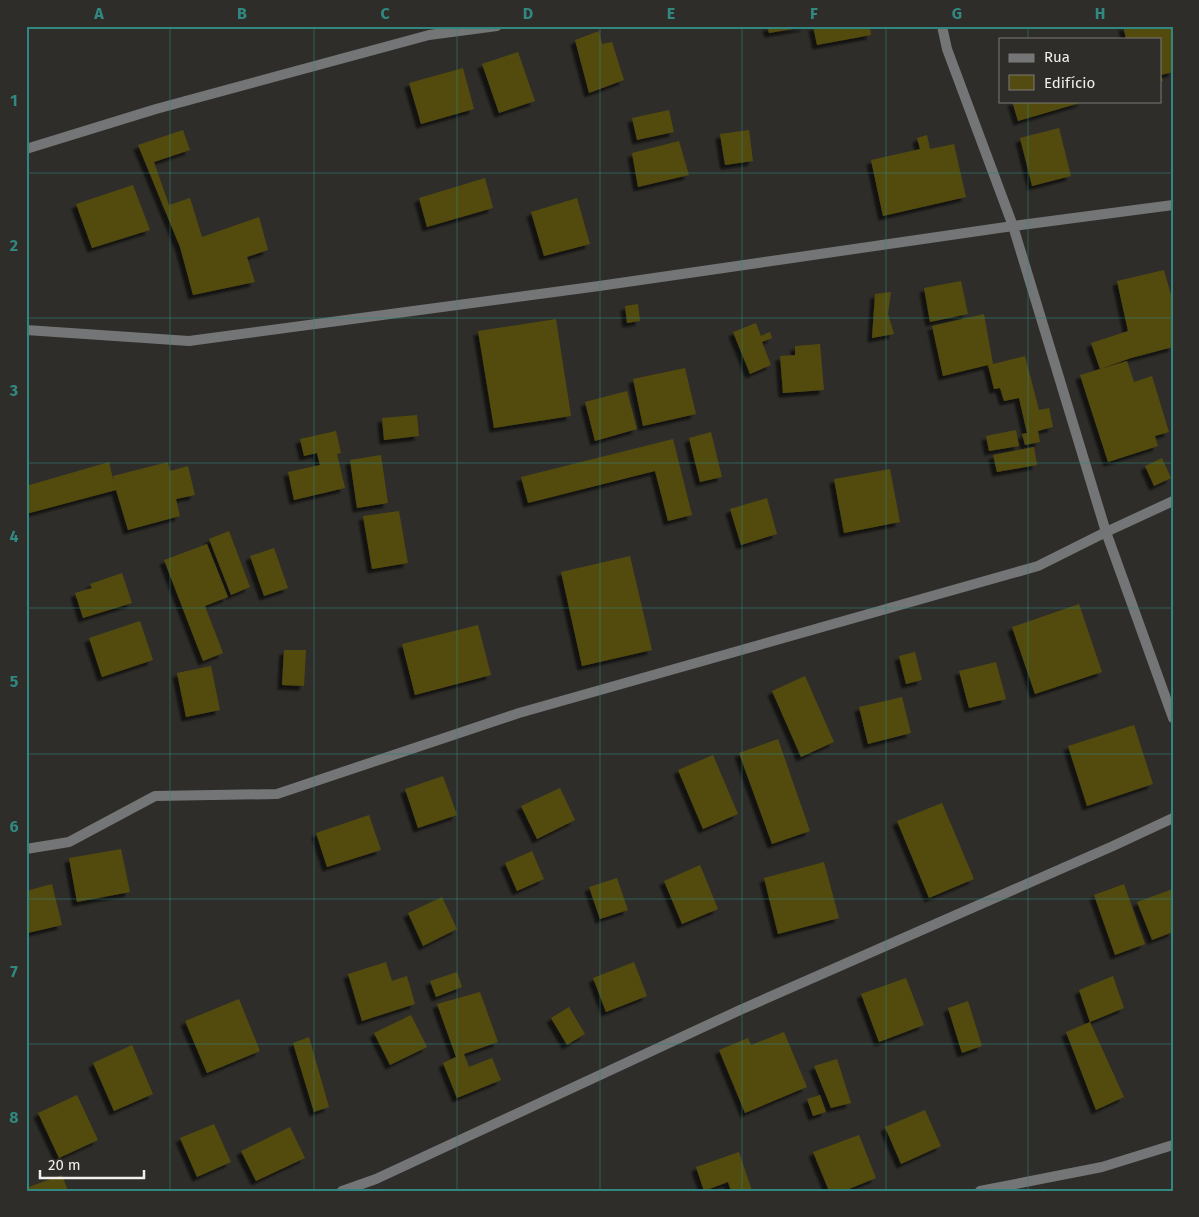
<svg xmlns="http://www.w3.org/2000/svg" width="1199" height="1217" font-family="'Fira Sans',sans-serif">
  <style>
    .building { fill: #534b10; filter: url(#shadow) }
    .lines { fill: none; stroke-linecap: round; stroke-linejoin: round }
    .minor { stroke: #737576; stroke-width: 10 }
    .grid { fill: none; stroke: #318881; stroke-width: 1; stroke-opacity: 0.55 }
    .neatline { fill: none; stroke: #318881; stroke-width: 2 }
    .grid-label { font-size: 16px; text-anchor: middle; font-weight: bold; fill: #318881 }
  </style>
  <defs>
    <filter id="shadow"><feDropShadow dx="-4.5" dy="4.5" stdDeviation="1" flood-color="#0009"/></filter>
  </defs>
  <rect width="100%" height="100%" fill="#2e2d29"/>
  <path class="building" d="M 767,26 L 805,26 L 805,27 L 769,33 Z
    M 813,26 L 870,26 L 871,35 L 817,45 Z
    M 1123,26 L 1173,26 L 1173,72 L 1161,75 L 1163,81 L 1160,82 L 1160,39 L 1126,39 Z
    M 599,31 L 602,44 L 612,42 L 624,80 L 589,93 L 575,40 Z
    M 518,52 L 535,101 L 499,113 L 482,64 Z
    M 463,68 L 474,109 L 421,124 L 409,83 Z
    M 1012,101 L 1082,101 L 1083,102 L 1018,121 Z
    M 669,110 L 674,132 L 637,140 L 632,118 Z
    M 1059,128 L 1071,176 L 1032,186 L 1020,138 Z
    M 183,130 L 190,150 L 154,162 L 169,205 L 190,198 L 202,237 L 259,217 L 268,250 L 247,257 L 255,282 L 193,295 L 180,247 L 138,145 Z
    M 749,130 L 753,161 L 725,165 L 720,134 Z
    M 927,135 L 930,149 L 954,144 L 966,197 L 883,216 L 871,160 L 920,149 L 917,138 Z
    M 679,141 L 689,175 L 638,187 L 632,153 Z
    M 485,178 L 493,208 L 427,227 L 419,198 Z
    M 133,185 L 150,230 L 92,248 L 76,204 Z
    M 577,198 L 590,244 L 544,256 L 531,212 Z
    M 1164,270 L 1173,302 L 1173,347 L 1131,358 L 1100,369 L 1091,343 L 1128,331 L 1117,281 Z
    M 961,281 L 968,314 L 930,322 L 924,288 Z
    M 891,292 L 888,314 L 894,334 L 872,338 L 875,294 Z
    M 638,304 L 640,321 L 627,323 L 625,306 Z
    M 984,314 L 993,364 L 1025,356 L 1039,410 L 1049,408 L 1053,427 L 1038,431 L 1040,442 L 1025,445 L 1022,434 L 1027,433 L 1019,398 L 1004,401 L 1000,388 L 994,389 L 988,365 L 943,376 L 932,326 Z
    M 556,319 L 571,416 L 494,428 L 478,331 Z
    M 756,323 L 761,336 L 770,332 L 772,338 L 762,342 L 771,365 L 750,374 L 733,332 Z
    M 820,344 L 824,390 L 783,393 L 780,356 L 795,355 L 795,346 Z
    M 1127,361 L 1134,382 L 1152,376 L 1169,432 L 1155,436 L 1158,446 L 1108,462 L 1080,375 Z
    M 685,368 L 696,414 L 643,426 L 633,379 Z
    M 627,391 L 637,429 L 595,441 L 585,402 Z
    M 417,415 L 419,436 L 384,440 L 382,418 Z
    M 1016,430 L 1019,446 L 989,451 L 986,436 Z
    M 336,431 L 341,453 L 337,454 L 345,488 L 294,500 L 288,472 L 320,465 L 317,453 L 304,456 L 300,439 Z
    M 711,432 L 722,477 L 700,482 L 689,438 Z
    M 673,439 L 692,515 L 668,521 L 655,471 L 528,503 L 521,477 Z
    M 1034,447 L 1037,465 L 997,472 L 993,455 Z
    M 381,455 L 388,503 L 357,508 L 350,460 Z
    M 1162,458 L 1171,478 L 1154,486 L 1145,466 Z
    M 109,462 L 114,483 L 113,476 L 168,462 L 170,471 L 188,466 L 195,495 L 176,499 L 180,516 L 128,530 L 116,490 L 26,514 L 26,486 Z
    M 890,469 L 900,522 L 844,533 L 834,479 Z
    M 767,498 L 777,534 L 741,545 L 730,509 Z
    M 399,511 L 408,563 L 372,569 L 363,516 Z
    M 229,531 L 250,587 L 231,595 L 209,539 Z
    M 207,544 L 228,597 L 205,606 L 223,653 L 203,661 L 164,560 Z
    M 274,548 L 288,588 L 264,596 L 250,556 Z
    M 630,556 L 652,650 L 582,666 L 561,572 Z
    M 122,573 L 132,603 L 83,618 L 75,593 L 92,588 L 90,584 Z
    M 1079,604 L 1102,672 L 1035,694 L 1012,627 Z
    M 140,621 L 153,660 L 102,677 L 89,638 Z
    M 478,625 L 491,675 L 415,695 L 402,644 Z
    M 284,650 L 306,650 L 304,686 L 282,685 Z
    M 915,652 L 922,680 L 906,684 L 899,656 Z
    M 996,662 L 1006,699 L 969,708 L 959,671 Z
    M 211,666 L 220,710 L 186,717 L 177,673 Z
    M 805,676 L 834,742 L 801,757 L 772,691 Z
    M 902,697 L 911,733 L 868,744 L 859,707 Z
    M 1134,725 L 1153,784 L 1087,806 L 1068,746 Z
    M 778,739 L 810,831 L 772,844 L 739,753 Z
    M 713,755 L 738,814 L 703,829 L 678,770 Z
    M 443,776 L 457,815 L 418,828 L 405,789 Z
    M 560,788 L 575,820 L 537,839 L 521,806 Z
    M 942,803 L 974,879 L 929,898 L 897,821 Z
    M 369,815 L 381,850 L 327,867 L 316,833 Z
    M 121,849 L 130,892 L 77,902 L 69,858 Z
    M 532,851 L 544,879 L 517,891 L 505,863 Z
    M 824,862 L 839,918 L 778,934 L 764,878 Z
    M 700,865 L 718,909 L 682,924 L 664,881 Z
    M 617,878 L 628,910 L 600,919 L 589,887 Z
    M 52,884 L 62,925 L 28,933 L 26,927 L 26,891 Z
    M 1124,884 L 1145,944 L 1115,955 L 1094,895 Z
    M 1173,889 L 1173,932 L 1152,940 L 1137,902 Z
    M 442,897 L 457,929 L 423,946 L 408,913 Z
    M 386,962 L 392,981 L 407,976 L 415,1004 L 362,1021 L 348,974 Z
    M 634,962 L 647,996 L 606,1012 L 593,978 Z
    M 457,972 L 462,987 L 436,997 L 430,981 Z
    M 1113,976 L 1124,1008 L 1090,1022 L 1079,990 Z
    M 906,978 L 924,1025 L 879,1042 L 861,994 Z
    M 480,992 L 498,1042 L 464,1054 L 469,1067 L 492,1058 L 501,1080 L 457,1098 L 443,1063 L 456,1057 L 437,1004 Z
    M 239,999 L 260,1051 L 207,1073 L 185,1021 Z
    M 968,1001 L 982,1046 L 962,1053 L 948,1008 Z
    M 569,1007 L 585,1034 L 567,1045 L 551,1018 Z
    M 411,1015 L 427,1047 L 390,1065 L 374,1033 Z
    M 1090,1022 L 1124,1097 L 1096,1110 L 1066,1032 Z
    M 784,1032 L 807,1087 L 745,1113 L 719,1050 L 748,1038 L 751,1045 Z
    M 309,1037 L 329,1107 L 314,1112 L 293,1043 Z
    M 132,1045 L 153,1094 L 114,1111 L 93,1063 Z
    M 837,1059 L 851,1103 L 831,1108 L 814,1066 Z
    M 77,1095 L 98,1140 L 59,1158 L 38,1113 Z
    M 820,1095 L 826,1112 L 813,1116 L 807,1099 Z
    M 925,1110 L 941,1146 L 901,1164 L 885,1127 Z
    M 214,1124 L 231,1162 L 197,1177 L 180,1138 Z
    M 290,1127 L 305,1158 L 256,1181 L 241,1151 Z
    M 859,1135 L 876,1178 L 844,1191 L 829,1191 L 813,1152 Z
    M 739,1152 L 752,1191 L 731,1191 L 728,1182 L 704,1191 L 696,1167 Z
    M 62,1175 L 68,1191 L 26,1191 L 26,1188 Z"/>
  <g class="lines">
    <path class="minor" d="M 942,26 L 947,49 L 1013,226 L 1106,532 L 1173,718
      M 26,149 L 156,109 L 429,35 L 497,26
      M 26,330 L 189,341 L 599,286 L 1013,226 L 1173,205
      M 26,849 L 69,842 L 155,796 L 277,794 L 519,713 L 1038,566 L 1106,532 L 1173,501
      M 342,1191 L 376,1179 L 740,1010 L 1113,846 L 1173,818
      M 980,1191 L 1102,1167 L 1173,1145"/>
  </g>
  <path class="grid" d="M 170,26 L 170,1191M 314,26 L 314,1191M 457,26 L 457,1191M 600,26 L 600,1191M 742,26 L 742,1191M 886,26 L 886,1191M 1028,26 L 1028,39M 1028,101 L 1028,1191M 26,173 L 1173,173M 26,318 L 1173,318M 26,463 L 1173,463M 26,608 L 1173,608M 26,754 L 1173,754M 26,899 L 1173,899M 26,1044 L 1173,1044"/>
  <rect width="1199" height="1217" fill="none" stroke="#2e2d29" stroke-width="55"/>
  <rect x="999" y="38" width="162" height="65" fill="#2e2d29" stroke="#7b7b77"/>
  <rect x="1009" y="54" width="25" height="8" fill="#737576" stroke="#7b7b77"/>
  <text x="1044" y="62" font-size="15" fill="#efefec">Rua</text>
  <rect x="1009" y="75" width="25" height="15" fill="#534b10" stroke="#7b7b77"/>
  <text x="1044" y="88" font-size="15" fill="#efefec">Edifício</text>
  <path d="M40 1170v8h104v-8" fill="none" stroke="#efefec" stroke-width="2.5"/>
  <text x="48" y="1170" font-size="15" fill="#efefec" stroke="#2e2d29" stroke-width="4" paint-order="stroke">20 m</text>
  <rect x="28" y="28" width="1144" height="1162" class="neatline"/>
  <g class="grid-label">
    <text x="99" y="19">A</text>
    <text x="242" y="19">B</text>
    <text x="385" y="19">C</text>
    <text x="528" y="19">D</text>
    <text x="671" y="19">E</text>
    <text x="814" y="19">F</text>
    <text x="957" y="19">G</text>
    <text x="1100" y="19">H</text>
    <text x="14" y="106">1</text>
    <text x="14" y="251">2</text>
    <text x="14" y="396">3</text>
    <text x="14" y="542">4</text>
    <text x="14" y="687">5</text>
    <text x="14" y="832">6</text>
    <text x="14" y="977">7</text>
    <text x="14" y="1123">8</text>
  </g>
</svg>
